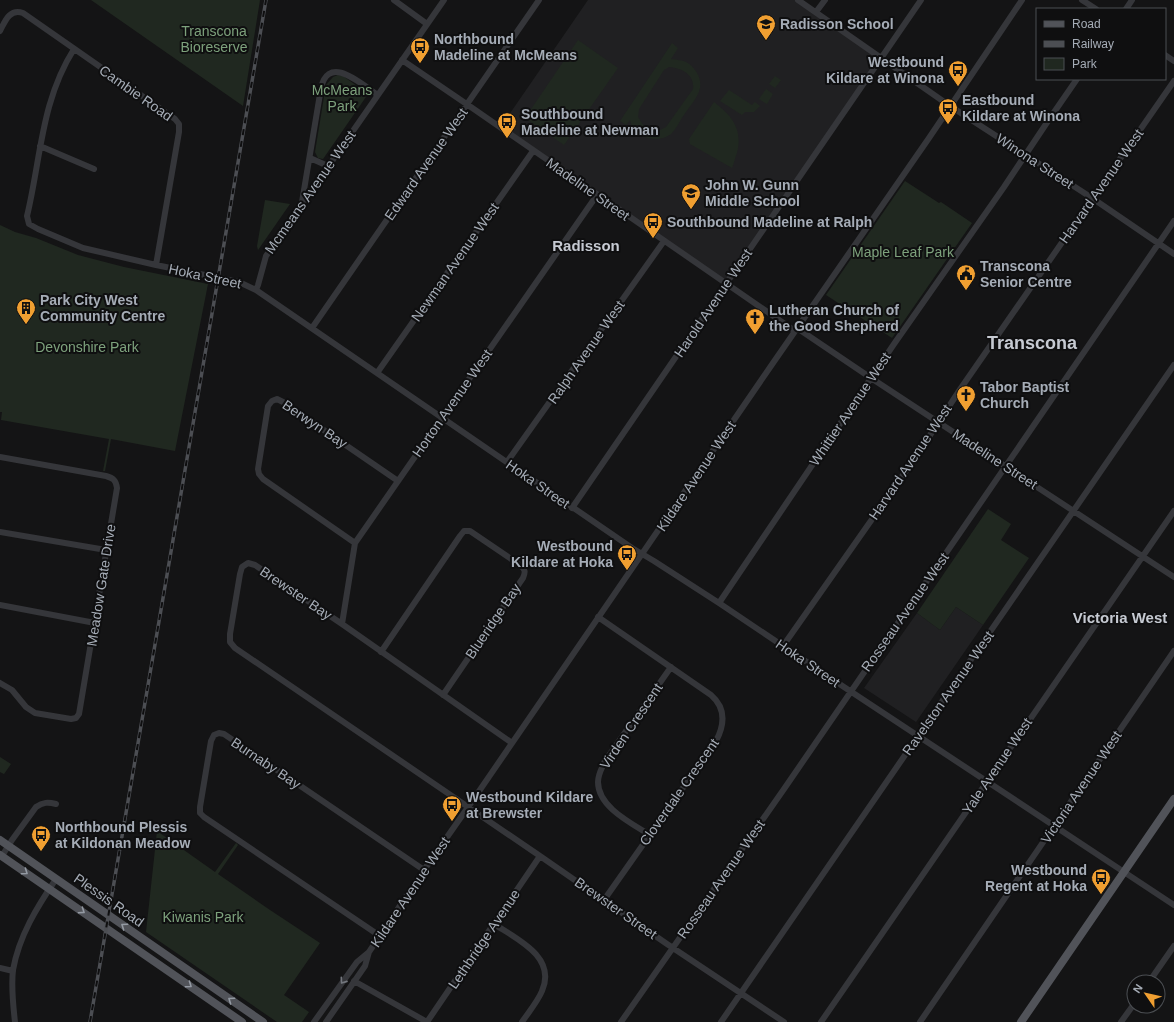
<svg xmlns="http://www.w3.org/2000/svg" width="1174" height="1022" font-family="Arial,sans-serif">
  <style>
    .built { fill: #202022 }
    .green { fill: #202820; fill-rule: evenodd }
    .lines { fill: none; stroke-linecap: round; stroke-linejoin: round }
    .minor { stroke: #35363a; stroke-width: 6 }
    .major { stroke: #515359; stroke-width: 8 }
    .rail-casing { stroke: #4c4e53; stroke-width: 3.5 }
    .rail { stroke: #0f0f10; stroke-width: 2; stroke-dasharray: 6; stroke-linecap: butt }
    .oneway { stroke: #949aa3 }
    .oneway2 { stroke: #73777e }
    .labels { text-anchor: middle; stroke-width: 4; stroke-linejoin: round; paint-order: stroke }
    .poi-label { font-size: 14px; font-weight: bold; fill: #a5acb6; stroke: #0f0f10; text-anchor: start }
    .park-label { font-size: 14px; fill: #7da17c; stroke: #0f0f10 }
    .street-label { font-size: 14px; fill: #a5acb6; stroke: #0f0f10 }
    .neighbourhood-label { font-size: 15px; font-weight: bold; fill: #c6cad2; stroke: #0f0f10 }
    .district-label { font-size: 18px; font-weight: bold; fill: #c6cad2; stroke: #0f0f10 }
  </style>
  <rect width="100%" height="100%" fill="#141415"/>
  <path class="built" d="M 588,0 L 798,0 L 880,58 L 726,284 L 500,128 Z
    M 956,607 L 983,625 L 916,722 L 864,688 L 917,613 L 940,630 Z"/>
  <path class="green" d="M 91,0 L 260,0 L 243,106 Z
    M 578,40 L 618,68 L 564,145 L 525,118 Z
    M 672,43 L 678,48 L 671,59 C 677,60 682,60 686,62 C 695,67 702,78 700,88 C 698,98 689,107 684,115 C 680,120 677,128 672,133 C 663,142 644,140 635,131 C 632,128 631,124 630,120 L 626,125 L 620,121 ZM 669,67 C 681,68 695,74 693,89 L 666,127 L 660,130 L 655,131 L 647,129 L 643,125 L 638,117 L 639,109 L 664,70 Z
    M 338,75 L 343,76 L 368,94 L 323,159 L 318,158 L 315,152 L 326,85 L 333,77 Z
    M 775,76 L 781,80 L 775,88 L 769,84 Z
    M 766,89 L 773,94 L 767,104 L 759,99 Z
    M 729,90 L 752,105 L 755,102 L 760,106 L 754,112 L 745,112 L 742,115 L 720,101 Z
    M 714,102 C 732,116 743,129 737,153 C 735,158 734,163 732,168 L 690,144 L 689,139 Z
    M 905,181 L 939,203 L 941,202 L 972,223 L 892,338 L 826,295 Z
    M 265,200 L 290,204 L 258,250 L 257,246 Z
    M 0,225 L 15,232 L 36,238 L 78,255 L 124,267 L 208,284 L 175,451 L 111,439 L 105,471 L 103,471 L 109,439 L 1,420 L 2,412 L 0,412 Z
    M 988,509 L 1011,524 L 1001,540 L 1029,558 L 983,625 L 956,607 L 940,630 L 917,613 Z
    M 0,757 L 11,764 L 4,774 L 0,772 Z
    M 157,831 L 215,872 L 236,843 L 238,845 L 218,874 L 270,910 L 320,943 L 284,995 L 309,1012 L 302,1022 L 277,1022 L 146,932 Z"/>
  <g class="lines">
    <path class="minor" d="M 394,0 L 427,24
      M 798,0 L 950,106 L 1092,198 L 1174,254
      M 1082,0 L 1096,9
      M 1126,9 L 1132,0
      M 816,12 L 825,0
      M 0,31 C 5,21 10,8 23,13 L 175,119 L 179,124 L 179,132 L 156,265
      M 74,49 C 41,101 41,158 27,216 L 29,224 L 38,229 L 83,248 L 156,265 L 239,282 L 256,290 L 632,548 L 654,561 L 719,603 L 844,687 L 1174,905
      M 1165,55 L 1174,61
      M 402,60 L 468,105 L 795,331
      M 40,146 L 94,169
      M 310,158 L 328,166
      M 302,202 L 321,88 C 329,53 362,85 378,95
      M 256,290 L 258,285 L 266,256 L 444,0
      M 312,328 L 539,0
      M 797,328 L 871,378 L 1174,577
      M 377,373 L 533,151
      M 0,457 L 106,476 C 113,478 116,480 117,488 L 79,714 L 76,718 L 71,719 L 35,713 L 26,707 L 12,690 L 0,683
      M 507,462 L 664,241
      M 572,508 L 921,0
      M 0,532 L 106,550
      M 355,543 L 263,479 L 259,474 L 258,469 L 268,406 L 272,401 L 277,399 L 283,402 L 398,481
      M 719,603 L 894,344 L 1004,187 L 1048,121 L 1077,79
      M 0,605 L 95,623
      M 598,617 L 711,695 C 726,708 725,724 716,741 L 604,900
      M 342,624 L 355,543 L 597,195
      M 783,646 L 915,458 L 961,388 L 1174,81
      M 381,652 L 460,536 L 464,531 L 470,531 L 520,565 C 525,570 526,571 523,578 L 443,695
      M 512,743 L 342,624 L 255,565 L 248,563 L 242,567 L 240,574 L 230,634 L 230,642 L 235,648 L 540,856 L 667,944 L 784,1022
      M 650,835 C 631,823 598,807 598,782 C 598,774 602,768 605,761 L 671,667
      M 2,856 L 12,840 L 36,807 C 43,802 48,802 56,804
      M 494,924 C 517,939 557,957 542,991 C 538,1001 528,1013 522,1022
      M 380,936 L 204,817 L 200,813 L 200,807 L 211,741 L 214,735 L 219,733 L 224,734 L 424,870
      M 0,968 L 13,971
      M 354,981 L 427,1022
      M 1149,982 L 1174,946
      M 15,1022 C 13,1005 11,987 13,970 C 19,936 37,907 56,879
      M 314,1022 L 357,962 L 369,952
      M 326,1022 L 365,966 L 369,952 L 424,870 L 473,800 L 773,363 L 929,138 L 1022,0
      M 427,1022 L 540,856
      M 621,1022 L 784,789 L 1174,221
      M 721,1022 L 1174,365
      M 821,1022 L 1174,511
      M 920,1022 L 1174,651
      M 1121,1022 L 1134,1004"/>
    <path class="major" d="M 0,840 L 263,1022
      M 0,855 L 242,1022
      M 1021,1022 L 1174,799"/>
    <defs>
      <path id="rail" d="M 90,1022 L 266,0"/>
    </defs>
    <use href="#rail" class="rail-casing"/>
    <use href="#rail" class="rail"/>
  </g>
  <defs><path id="oneway-chevron" d="M-2-3.5L2.5 0L-2 3.5" fill="none" stroke-width="1.6" stroke-linecap="round" stroke-linejoin="round"/></defs>
  <g class="oneway">
    <use href="#oneway-chevron" transform="translate(25 872) rotate(35)"/>
    <use href="#oneway-chevron" transform="translate(82 911) rotate(34)"/>
    <use href="#oneway-chevron" transform="translate(124 926) rotate(-145)"/>
    <use href="#oneway-chevron" transform="translate(189 985) rotate(35)"/>
    <use href="#oneway-chevron" transform="translate(231 1000) rotate(-145)"/>
  </g>
  <use class="oneway2" href="#oneway-chevron" transform="translate(343 981) rotate(125)"/>
  <defs>
    <symbol id="school-pin" viewBox="-11 -11 22 30"><path d="M0 17L-7.5 6A9.5 9.5 0 1 1 7.5 6Z" fill="#f09f31" stroke="#0f0f10"/><path d="M0-5L7-2L0 1L-7-2ZM-4 1L0 2.5L4 1V4Q0 6-4 4Z" fill="#111"/></symbol>
    <symbol id="bus-pin" viewBox="-11 -11 22 30"><path d="M0 17L-7.5 6A9.5 9.5 0 1 1 7.5 6Z" fill="#f09f31" stroke="#0f0f10"/><path d="M-5-6H5V4H4V6H2V4H-2V6H-4V4H-5ZM-3.5-4V0h7V-4ZM-3.5 1.2v1.5H-2V1.2ZM2 1.2v1.5H3.5V1.2Z" fill="#111"/></symbol>
    <symbol id="civic-pin" viewBox="-11 -11 22 30"><path d="M0 17L-7.5 6A9.5 9.5 0 1 1 7.5 6Z" fill="#f09f31" stroke="#0f0f10"/><path d="M-.6-6.5H3V-4.5H.6V-3L4-1V1h2V6H-6V1h2V-1L-.6-3ZM-1.2 2.5V6h2.4V2.5Z" fill="#111"/></symbol>
    <symbol id="building-pin" viewBox="-11 -11 22 30"><path d="M0 17L-7.5 6A9.5 9.5 0 1 1 7.5 6Z" fill="#f09f31" stroke="#0f0f10"/><path d="M-4-6H4V6H1V3H-1V6H-4ZM-2.5-4.3h1.7v1.8h-1.7ZM.8-4.3h1.7v1.8H.8ZM-2.5-1h1.7V.8h-1.7ZM.8-1h1.7V.8H.8Z" fill="#111"/></symbol>
    <symbol id="church-pin" viewBox="-11 -11 22 30"><path d="M0 17L-7.5 6A9.5 9.5 0 1 1 7.5 6Z" fill="#f09f31" stroke="#0f0f10"/><path d="M-1.2-6h2.4v3.5h3.3v2.4h-3.3V6h-2.4V-.1h-3.3v-2.4h3.3Z" fill="#111"/></symbol>
  </defs>
  <g fill-rule="evenodd">
    <use href="#school-pin" x="755" y="13" width="22" height="30"/>
    <use href="#bus-pin" x="409" y="36" width="22" height="30"/>
    <use href="#bus-pin" x="947" y="59" width="22" height="30"/>
    <use href="#bus-pin" x="937" y="97" width="22" height="30"/>
    <use href="#bus-pin" x="496" y="111" width="22" height="30"/>
    <use href="#school-pin" x="680" y="182" width="22" height="30"/>
    <use href="#bus-pin" x="642" y="211" width="22" height="30"/>
    <use href="#civic-pin" x="955" y="263" width="22" height="30"/>
    <use href="#building-pin" x="15" y="297" width="22" height="30"/>
    <use href="#church-pin" x="744" y="307" width="22" height="30"/>
    <use href="#church-pin" x="955" y="384" width="22" height="30"/>
    <use href="#bus-pin" x="616" y="543" width="22" height="30"/>
    <use href="#bus-pin" x="441" y="794" width="22" height="30"/>
    <use href="#bus-pin" x="30" y="824" width="22" height="30"/>
    <use href="#bus-pin" x="1090" y="867" width="22" height="30"/>
  </g>
  <g class="labels">
    <g class="poi-label">
      <text x="780" y="29">Radisson School</text>
      <text x="434" y="44">Northbound<tspan x="434" dy="16">Madeline at McMeans</tspan></text>
      <text x="944" y="67" text-anchor="end">Westbound<tspan x="944" dy="16">Kildare at Winona</tspan></text>
      <text x="962" y="105">Eastbound<tspan x="962" dy="16">Kildare at Winona</tspan></text>
      <text x="521" y="119">Southbound<tspan x="521" dy="16">Madeline at Newman</tspan></text>
      <text x="705" y="190">John W. Gunn<tspan x="705" dy="16">Middle School</tspan></text>
      <text x="667" y="227">Southbound Madeline at Ralph</text>
      <text x="980" y="271">Transcona<tspan x="980" dy="16">Senior Centre</tspan></text>
      <text x="40" y="305">Park City West<tspan x="40" dy="16">Community Centre</tspan></text>
      <text x="769" y="315">Lutheran Church of<tspan x="769" dy="16">the Good Shepherd</tspan></text>
      <text x="980" y="392">Tabor Baptist<tspan x="980" dy="16">Church</tspan></text>
      <text x="613" y="551" text-anchor="end">Westbound<tspan x="613" dy="16">Kildare at Hoka</tspan></text>
      <text x="466" y="802">Westbound Kildare<tspan x="466" dy="16">at Brewster</tspan></text>
      <text x="55" y="832">Northbound Plessis<tspan x="55" dy="16">at Kildonan Meadow</tspan></text>
      <text x="1087" y="875" text-anchor="end">Westbound<tspan x="1087" dy="16">Regent at Hoka</tspan></text>
    </g>
    <g class="park-label">
      <text x="214" y="36">Transcona<tspan x="214" dy="16">Bioreserve</tspan></text>
      <text x="342" y="95">McMeans<tspan x="342" dy="16">Park</tspan></text>
      <text x="903" y="257">Maple Leaf Park</text>
      <text x="87" y="352">Devonshire Park</text>
      <text x="203" y="922">Kiwanis Park</text>
    </g>
    <g class="street-label">
      <text transform="translate(136 93) rotate(35)" y="5">Cambie Road</text>
      <text transform="translate(1035 161) rotate(33)" y="5">Winona Street</text>
      <text transform="translate(426 164) rotate(-55)" y="5">Edward Avenue West</text>
      <text transform="translate(1101 186) rotate(-55)" y="5">Harvard Avenue West</text>
      <text transform="translate(588 189) rotate(35)" y="5">Madeline Street</text>
      <text transform="translate(310 192) rotate(-55)" y="5">Mcmeans Avenue West</text>
      <text transform="translate(455 262) rotate(-55)" y="5">Newman Avenue West</text>
      <text transform="translate(205 276) rotate(12)" y="5">Hoka Street</text>
      <text transform="translate(713 303) rotate(-56)" y="5">Harold Avenue West</text>
      <text transform="translate(586 352) rotate(-55)" y="5">Ralph Avenue West</text>
      <text transform="translate(452 403) rotate(-55)" y="5">Horton Avenue West</text>
      <text transform="translate(850 409) rotate(-56)" y="5">Whittier Avenue West</text>
      <text transform="translate(315 424) rotate(34)" y="5">Berwyn Bay</text>
      <text transform="translate(995 459) rotate(33)" y="5">Madeline Street</text>
      <text transform="translate(910 462) rotate(-56)" y="5">Harvard Avenue West</text>
      <text transform="translate(696 476) rotate(-56)" y="5">Kildare Avenue West</text>
      <text transform="translate(538 484) rotate(35)" y="5">Hoka Street</text>
      <text transform="translate(101 585) rotate(-81)" y="5">Meadow Gate Drive</text>
      <text transform="translate(296 593) rotate(34)" y="5">Brewster Bay</text>
      <text transform="translate(905 612) rotate(-55)" y="5">Rosseau Avenue West</text>
      <text transform="translate(493 621) rotate(-56)" y="5">Blueridge Bay</text>
      <text transform="translate(808 663) rotate(34)" y="5">Hoka Street</text>
      <text transform="translate(948 693) rotate(-55)" y="5">Ravelston Avenue West</text>
      <text transform="translate(631 726) rotate(-56)" y="5">Virden Crescent</text>
      <text transform="translate(266 763) rotate(34)" y="5">Burnaby Bay</text>
      <text transform="translate(997 766) rotate(-56)" y="5">Yale Avenue West</text>
      <text transform="translate(1081 787) rotate(-56)" y="5">Victoria Avenue West</text>
      <text transform="translate(679 792) rotate(-55)" y="5">Cloverdale Crescent</text>
      <text transform="translate(721 879) rotate(-55)" y="5">Rosseau Avenue West</text>
      <text transform="translate(410 892) rotate(-56)" y="5">Kildare Avenue West</text>
      <text transform="translate(109 900) rotate(35)" y="5">Plessis Road</text>
      <text transform="translate(616 908) rotate(35)" y="5">Brewster Street</text>
      <text transform="translate(484 939) rotate(-56)" y="5">Lethbridge Avenue</text>
    </g>
    <g class="neighbourhood-label">
      <text x="586" y="251">Radisson</text>
      <text x="1120" y="623">Victoria West</text>
    </g>
    <g class="district-label">
      <text x="1032" y="349">Transcona</text>
    </g>
  </g>
  <rect x="1036" y="8" width="130" height="72" fill="#0f0f10" stroke="#4b4e52"/>
  <rect x="1044" y="21" width="20" height="6" fill="#515359" stroke="#4b4e52"/>
  <text x="1072" y="28" font-size="12" fill="#a5acb6">Road</text>
  <rect x="1044" y="41" width="20" height="6" fill="#4c4e53" stroke="#4b4e52"/>
  <text x="1072" y="48" font-size="12" fill="#a5acb6">Railway</text>
  <rect x="1044" y="58" width="20" height="12" fill="#202820" stroke="#4b4e52"/>
  <text x="1072" y="68" font-size="12" fill="#a5acb6">Park</text>
  <g transform="translate(1146 994) rotate(304)"><circle r="19" fill="#0f0f10" stroke="#4b4e52"/>
  <path d="M0-3L7 15L0 10L-7 15Z" fill="#f09f31"/>
  <text y="-6" font-size="11" font-weight="bold" text-anchor="middle" fill="#a5acb6">N</text>
  </g>
</svg>
